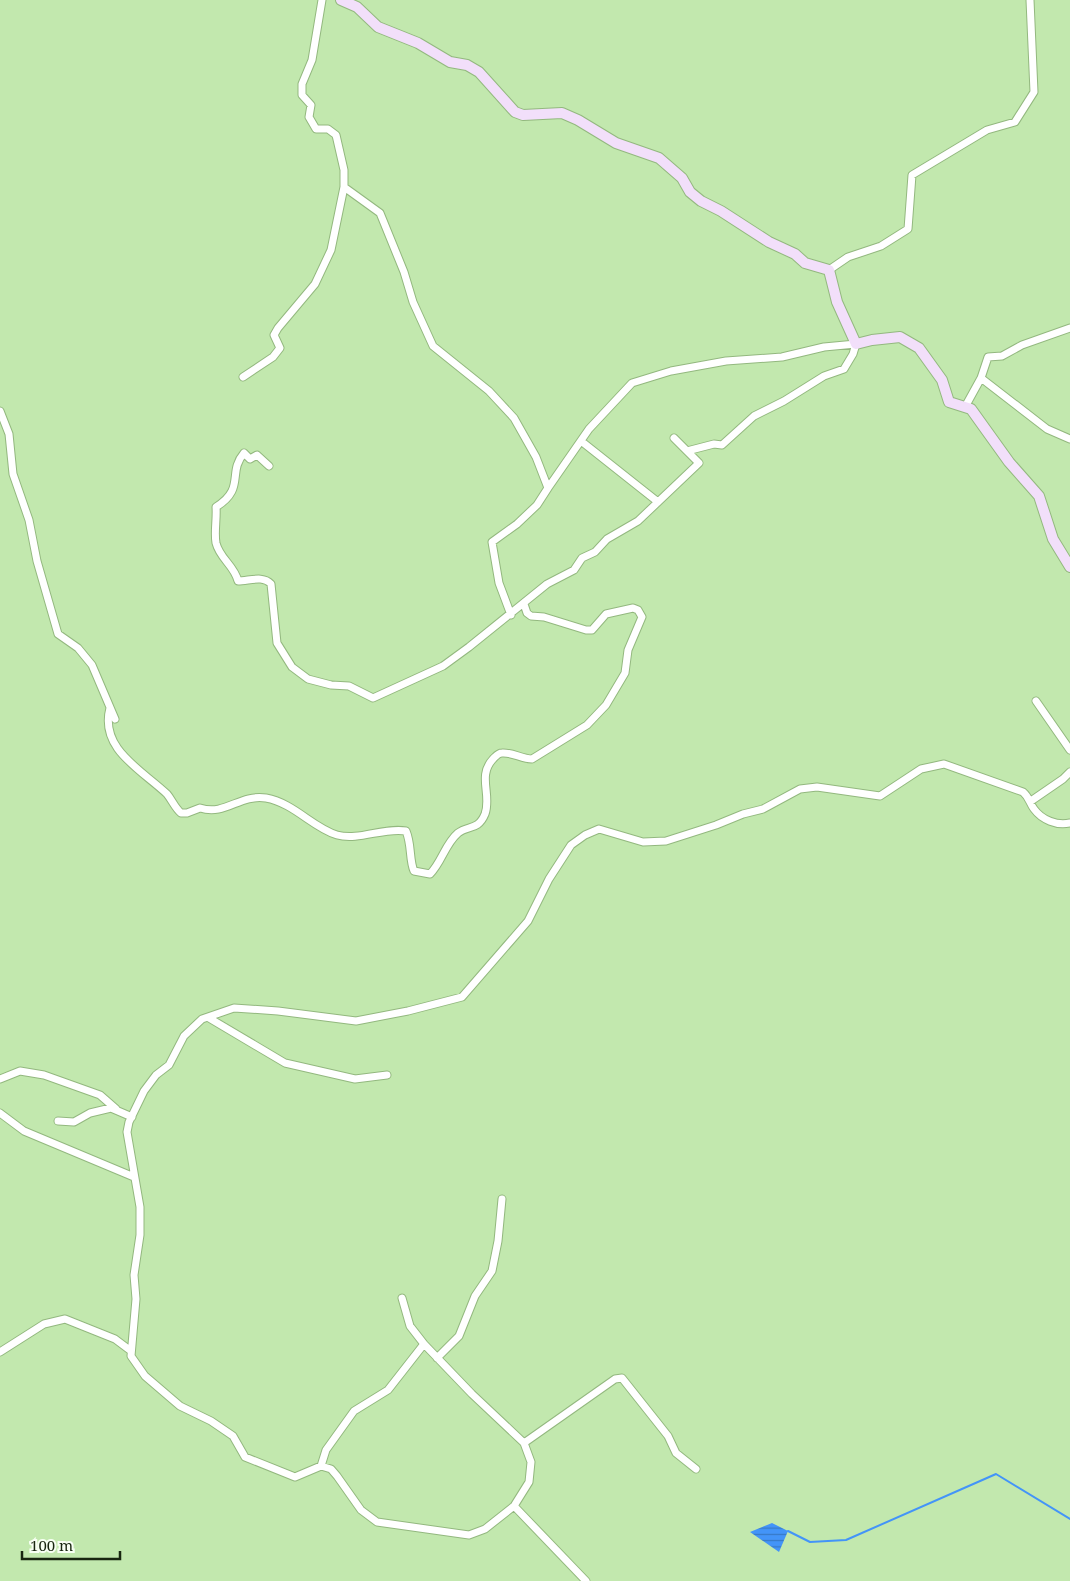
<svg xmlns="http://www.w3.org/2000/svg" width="1070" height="1581" font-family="'Noto Serif',serif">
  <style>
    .water { fill: url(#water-rules) }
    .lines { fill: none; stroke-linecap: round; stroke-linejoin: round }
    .stream { stroke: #4394f8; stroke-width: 2 }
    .minor-casing { stroke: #93b87f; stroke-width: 9 }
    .secondary-casing { stroke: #93b87f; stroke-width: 12 }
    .minor { stroke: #fff; stroke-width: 7 }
    .secondary { stroke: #f2dffa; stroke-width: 10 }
  </style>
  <defs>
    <pattern id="water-rules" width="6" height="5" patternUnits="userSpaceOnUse" patternTransform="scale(1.25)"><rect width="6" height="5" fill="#4394f8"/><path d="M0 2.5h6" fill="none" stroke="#3779c7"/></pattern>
  </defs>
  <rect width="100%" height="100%" fill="#c2e8ae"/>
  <path class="water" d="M 772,1523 L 788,1531 L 779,1552 L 750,1532 Z"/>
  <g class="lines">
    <path class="stream" d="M 788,1531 L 810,1542 L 846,1540 L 996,1474 L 1070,1519"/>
    <defs>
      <path id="minor" d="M 322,0 L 312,60 L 302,84 L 302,95 L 311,105 L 309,117 L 316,129 L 328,129 L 336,135 L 344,170 L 344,187 L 380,213 L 404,272 L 413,302 L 433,346 L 489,391 L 514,418 L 536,457 L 548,488 L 589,429 L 632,383 L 671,371 L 726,361 L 782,357 L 824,347 L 856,344 L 853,354 L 844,369 L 824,376 L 784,401 L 754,416 L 722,445 L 714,444 L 687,451 L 674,438
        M 829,270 L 848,257 L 881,246 L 908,229 L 912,175 L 987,130 L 1015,122 L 1034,92 L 1030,0
        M 243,377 L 273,357 L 280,348 L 274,335 L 278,328 L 315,284 L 331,250 L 344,187
        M 981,378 L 1047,429 L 1070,439
        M 965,407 L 981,378 L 988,357 L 1002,356 L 1022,345 L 1070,328
        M 0,411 L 9,434 L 13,474 L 29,520 L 37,561 L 58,634 L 78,648 L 92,665 L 115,719
        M 581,441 L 658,502
        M 269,466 L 257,455 L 250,459 L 244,453 C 227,473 246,488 216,507 C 217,519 214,532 216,543 C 220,559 234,565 238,581 C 249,581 263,575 271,584 L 277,643 L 292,667 L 308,679 L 331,685 L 349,686 L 373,698 L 443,666 L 469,647 L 547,584 L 574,570 L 582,558 L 595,552 L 607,539 L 638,521 L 699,463 L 687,451
        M 511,615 L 499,583 L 492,542 L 517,524 L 537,505 L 548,488
        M 1036,701 L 1070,750
        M 110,708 C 99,749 142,770 167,794 C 172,800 175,808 181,813 L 187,813 L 200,808 C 226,816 239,794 266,798 C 294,803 313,828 337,835 C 359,841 384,827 406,831 C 412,845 409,860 414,871 L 430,874 C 442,862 445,844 458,833 C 468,825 478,831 485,814 C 492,795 477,776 493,759 C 496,756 498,753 502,753 C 512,752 522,759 532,759 L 587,725 L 606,705 L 625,673 L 628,650 L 642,617 L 638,610 L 633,608 L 606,614 L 592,630 L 586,630 L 544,617 L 531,616 L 527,613 L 524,604
        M 1031,801 L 1063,779 L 1070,772
        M 209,1018 L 285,1063 L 355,1079 L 387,1075
        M 0,1079 L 20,1071 L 44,1075 L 100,1095 L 116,1109
        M 0,1113 L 24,1131 L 134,1177
        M 58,1121 L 74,1122 L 90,1113 L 111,1108 L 132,1117
        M 402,1298 L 410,1326 L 424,1344 L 472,1394 L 524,1443 L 531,1462 L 529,1482 L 514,1506
        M 0,1352 L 44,1324 L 65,1319 L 115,1339 L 131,1351
        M 437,1358 L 459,1336 L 475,1296 L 492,1271 L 498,1241 L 502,1199
        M 524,1443 L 615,1379 L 622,1378 L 668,1436 L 676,1453 L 696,1469
        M 321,1466 L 326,1450 L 354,1411 L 388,1390 L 424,1344
        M 586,1581 L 514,1506 L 485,1529 L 469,1535 L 377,1522 L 361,1510 L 337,1476 L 331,1469 L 321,1466 L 295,1477 L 245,1457 L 233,1436 L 211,1421 L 180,1406 L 145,1376 L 131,1356 L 136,1299 L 134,1275 L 140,1235 L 140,1207 L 127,1132 L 129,1122 L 144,1091 L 156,1075 L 169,1065 L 184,1036 L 202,1019 L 234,1008 L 278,1011 L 356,1021 L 408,1011 L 462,997 L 528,921 L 549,879 L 571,845 L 585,835 L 599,829 L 643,842 L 666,841 L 716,825 L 743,814 L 763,809 L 800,789 L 817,787 L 880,796 L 921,769 L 944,764 L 1023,792 C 1029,797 1029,802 1034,809 C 1042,820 1057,826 1070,823"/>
      <path id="secondary" d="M 341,0 L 357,7 L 378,27 L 418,43 L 450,62 L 467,65 L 479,72 L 515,112 L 523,115 L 562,113 L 578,120 L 616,143 L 659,158 L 682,178 L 690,192 L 701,201 L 721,211 L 769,242 L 795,254 L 805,263 L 829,270 L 837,302 L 856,344 L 872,340 L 900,337 L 919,348 L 942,380 L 949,402 L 971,409 L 1009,462 L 1039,496 L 1053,539 L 1070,567"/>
    </defs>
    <use href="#minor" class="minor-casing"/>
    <use href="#secondary" class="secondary-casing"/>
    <use href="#minor" class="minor"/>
    <use href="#secondary" class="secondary"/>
  </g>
  <path d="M22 1551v8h98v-8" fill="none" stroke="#182610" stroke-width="2.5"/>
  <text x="30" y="1551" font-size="15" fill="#182610" stroke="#f7fff3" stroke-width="4" paint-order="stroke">100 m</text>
</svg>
